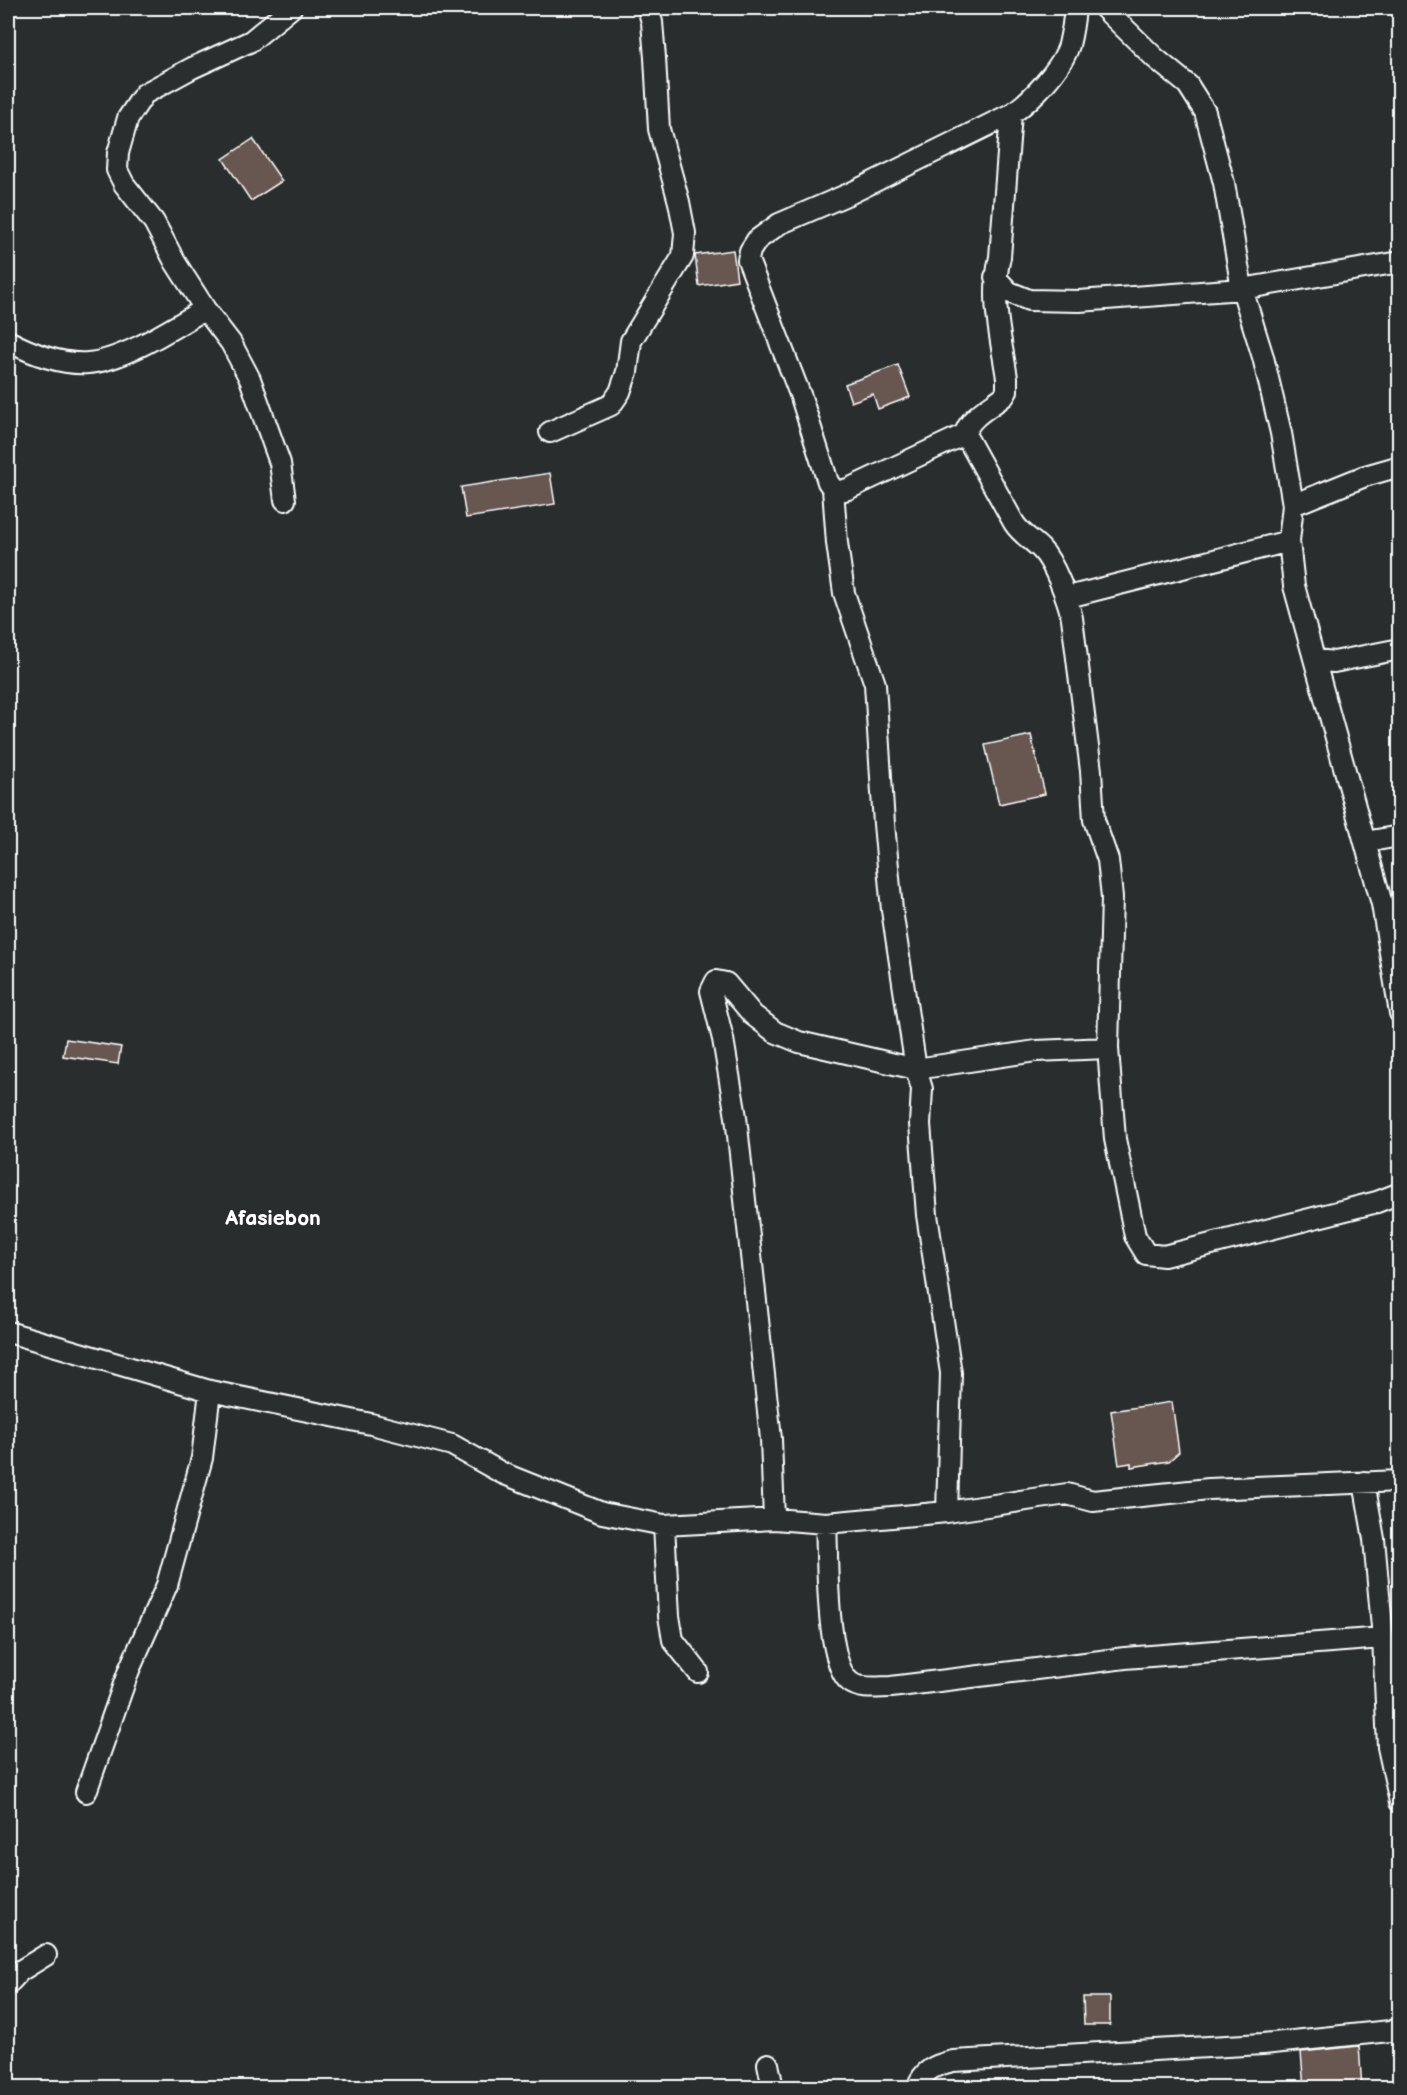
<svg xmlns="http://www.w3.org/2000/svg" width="1407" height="2095" font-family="'Balsamiq Sans',sans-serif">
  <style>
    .building { fill: #685751; stroke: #fff; stroke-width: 1.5 }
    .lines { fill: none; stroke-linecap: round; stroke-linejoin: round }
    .minor-casing { stroke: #fff; stroke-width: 24 }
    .minor { stroke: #2a2d2e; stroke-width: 20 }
    .labels { text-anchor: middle; stroke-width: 4.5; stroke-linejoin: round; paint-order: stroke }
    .quarter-label { font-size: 21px; font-weight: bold; fill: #fff; stroke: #2a2d2e }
  </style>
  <rect width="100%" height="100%" fill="#2a2d2e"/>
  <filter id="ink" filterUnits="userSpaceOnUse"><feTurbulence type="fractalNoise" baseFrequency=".0167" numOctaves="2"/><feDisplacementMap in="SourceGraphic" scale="12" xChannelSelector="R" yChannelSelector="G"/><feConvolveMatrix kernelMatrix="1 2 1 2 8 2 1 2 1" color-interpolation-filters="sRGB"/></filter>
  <g filter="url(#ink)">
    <path class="building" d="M 253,139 L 282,181 L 251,201 L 223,159 Z
      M 733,250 L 737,280 L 699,286 L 695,255 Z
      M 898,365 L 910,397 L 878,409 L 873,394 L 851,402 L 845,384 Z
      M 550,473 L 555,504 L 466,518 L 461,487 Z
      M 1031,735 L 1045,794 L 999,804 L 985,745 Z
      M 66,1039 L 121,1047 L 118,1064 L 63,1056 Z
      M 1172,1402 L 1179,1452 L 1169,1461 L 1131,1467 L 1131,1463 L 1119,1465 L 1111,1411 Z
      M 1083,1997 L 1110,1997 L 1110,2025 L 1084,2025 Z
      M 1359,2046 L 1362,2088 L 1304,2088 L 1301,2052 Z"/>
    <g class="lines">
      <defs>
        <path id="minor" d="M 1075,8 C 1074,20 1072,33 1069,45 C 1062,68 1031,101 1011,114 L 1000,257 C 990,298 1001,338 1007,378 L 1007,391 L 1004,396 C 990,407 969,417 965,434 L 1014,523 C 1021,534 1032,540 1041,549 C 1054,562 1068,600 1072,618 L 1091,771 L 1094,820 L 1108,860 L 1112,897 L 1108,1048 L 1115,1139 L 1135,1236 L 1146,1254 L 1164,1256 L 1377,1202 L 1400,1193
          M 1104,8 L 1155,58 L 1188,85 L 1205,112 L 1224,183 L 1242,289 L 1263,357 L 1281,433 L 1293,505 L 1289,541 L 1294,586 L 1382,904 L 1400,1013
          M 995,277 L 1009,292 L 1029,300 L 1079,301 L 1242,289 L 1400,262
          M 8,341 C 31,353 61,365 88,363 C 123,361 174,327 205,309
          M 550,432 L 611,405 L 620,392 L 627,372 L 631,341 L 683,256 L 685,233 L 679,202 L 659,129 L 655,58 L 652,22 L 648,8
          M 965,434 L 848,489 L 840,491 L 833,489 L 828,482 L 801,397 L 748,260 L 750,251 L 757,240 L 779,224 L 851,193 L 1011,114
          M 285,500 L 280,463 L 250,379 L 231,343 L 205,309 L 175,262 L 154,222 L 124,184 L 117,170 L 118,153 L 128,118 L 144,94 L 192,68 L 251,41 L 291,8
          M 1293,505 L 1365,476 L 1400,466
          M 1068,597 L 1289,541
          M 1316,660 L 1334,662 L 1400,649
          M 1365,842 L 1400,836
          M 8,1332 L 210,1391 L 371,1424 L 452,1445 L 502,1473 L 602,1513 L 664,1525 L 774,1519 L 826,1523 L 947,1512 L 1067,1494 L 1093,1501 L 1209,1489 L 1400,1481
          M 947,1512 L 951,1373 L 927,1215 L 920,1124 L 922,1089 L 916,1069 L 1036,1051 L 1108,1048
          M 774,1519 L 771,1439 L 736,1117 L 723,1039 L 711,991 L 716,981 L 726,983 L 753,1015 L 775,1032 L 799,1042 L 916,1069 L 892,910 L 884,824 L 875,684 L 844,593 L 837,543 L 833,489
          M 826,1523 C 828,1555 825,1663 850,1682 C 860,1690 878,1687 891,1687 L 1125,1658 L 1383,1638 L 1374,1539 L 1364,1482
          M 664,1525 L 669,1616 L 673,1640 L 698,1672
          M 1383,1638 L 1388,1747 L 1400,1802
          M 86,1792 L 129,1670 L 167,1585 L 202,1458 L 210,1391
          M 8,1984 L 20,1971 L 46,1955
          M 768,2064 L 773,2088
          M 917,2088 C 923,2070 935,2065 953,2061 L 1263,2044 L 1400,2030"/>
      </defs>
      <use href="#minor" class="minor-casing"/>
      <use href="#minor" class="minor"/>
    </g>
  </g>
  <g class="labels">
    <g class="quarter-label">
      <text x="273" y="1225">Afasiebon</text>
    </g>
  </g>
  <rect width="1407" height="2095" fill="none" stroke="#2a2d2e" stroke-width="30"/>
  <rect x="15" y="15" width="1377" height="2065" fill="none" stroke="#fff" stroke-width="2" filter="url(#ink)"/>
</svg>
